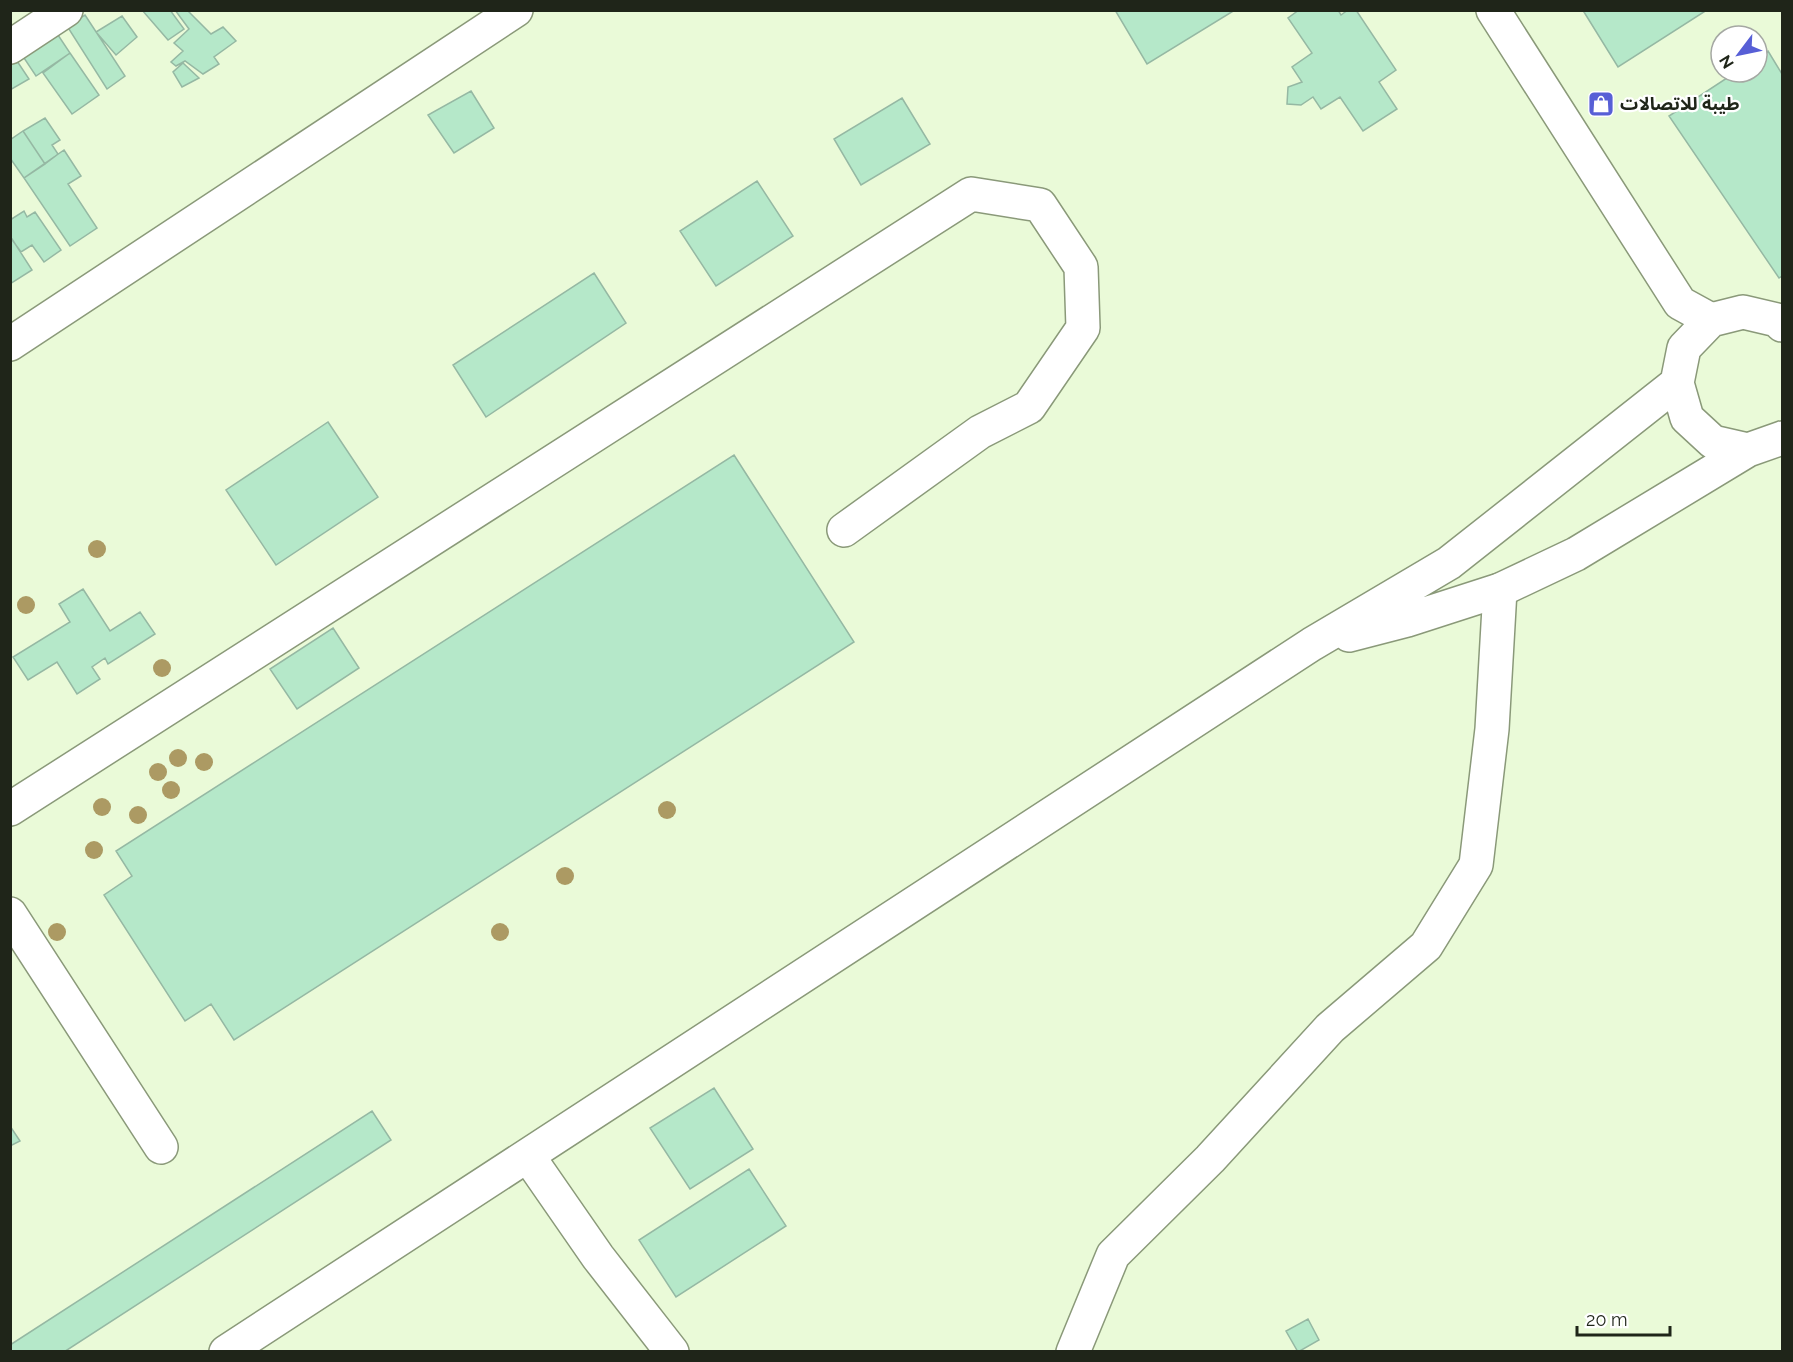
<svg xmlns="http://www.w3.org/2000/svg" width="1793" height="1362" font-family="Raleway,'Noto Sans Arabic',sans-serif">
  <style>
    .building { fill: #b5e8c9; stroke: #95b8a3; stroke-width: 1.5 }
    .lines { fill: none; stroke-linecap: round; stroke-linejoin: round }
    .street-casing { stroke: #8a9979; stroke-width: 36 }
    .secondary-casing { stroke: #8a9979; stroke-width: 36 }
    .street { stroke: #fff; stroke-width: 33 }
    .secondary { stroke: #fff; stroke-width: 33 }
    .tree { fill: #ac9a63 }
    .labels { text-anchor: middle; stroke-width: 4.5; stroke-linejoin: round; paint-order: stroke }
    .poi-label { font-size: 18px; font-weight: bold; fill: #1f2519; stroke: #fff; text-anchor: start }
  </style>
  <rect width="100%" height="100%" fill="#eafad8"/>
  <path class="building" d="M 142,10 L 170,10 L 184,29 L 168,40 Z
    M 175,10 L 187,10 L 211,34 L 223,27 L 236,41 L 214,57 L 219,64 L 203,74 L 185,61 L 176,66 L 171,62 L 183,51 L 174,43 L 189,29 Z
    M 1115,10 L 1235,10 L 1147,64 Z
    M 1299,10 L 1338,10 L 1341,15 L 1348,10 L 1356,10 L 1396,70 L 1379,82 L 1397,109 L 1363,131 L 1340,97 L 1321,109 L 1313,97 L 1301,105 L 1287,104 L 1288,87 L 1302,82 L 1292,67 L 1312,53 L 1288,18 Z
    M 1586,10 L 1707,10 L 1618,67 L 1584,12 Z
    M 85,15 L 125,76 L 107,89 L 67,26 Z
    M 122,16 L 137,37 L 116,55 L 96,32 Z
    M 56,32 L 70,53 L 36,76 L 22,55 Z
    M 1768,51 L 1782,74 L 1782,276 L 1779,278 L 1669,116 L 1736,72 L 1757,72 L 1757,58 Z
    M 70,53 L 99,95 L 72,114 L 43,73 Z
    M 15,58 L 29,79 L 10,90 L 10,62 Z
    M 183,63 L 199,78 L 182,87 L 173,72 Z
    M 471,91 L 494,128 L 454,153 L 428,115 Z
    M 902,98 L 930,144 L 861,185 L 834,139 Z
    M 45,118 L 60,140 L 52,145 L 58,154 L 45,164 L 23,131 Z
    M 23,131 L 45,164 L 24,178 L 10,158 L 10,140 Z
    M 64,150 L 81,176 L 68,184 L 97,228 L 70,246 L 24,178 Z
    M 757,181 L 793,236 L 716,286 L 680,231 Z
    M 24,211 L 27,217 L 35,212 L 61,250 L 44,262 L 32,245 L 21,252 L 10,237 L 10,220 Z
    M 12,239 L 32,270 L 10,284 L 10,240 Z
    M 594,273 L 626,323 L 486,417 L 453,365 Z
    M 328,422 L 378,497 L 276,565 L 226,490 Z
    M 734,455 L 854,642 L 234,1040 L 211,1004 L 185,1021 L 104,895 L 132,876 L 116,851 Z
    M 83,589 L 110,631 L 140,612 L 155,634 L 108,664 L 105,658 L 92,667 L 100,679 L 77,694 L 57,662 L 28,680 L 13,657 L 70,622 L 59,604 Z
    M 333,628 L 359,668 L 297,709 L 270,669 Z
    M 714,1088 L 753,1149 L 690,1189 L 650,1128 Z
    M 372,1111 L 391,1140 L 64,1352 L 10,1352 L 10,1345 Z
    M 10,1126 L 20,1141 L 10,1146 Z
    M 749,1169 L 786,1226 L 676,1297 L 639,1240 Z
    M 1308,1319 L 1319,1340 L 1298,1352 L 1286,1331 Z"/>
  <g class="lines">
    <defs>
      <path id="street" d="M 1493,10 L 1680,303 L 1711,320
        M 10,47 L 66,10
        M 10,344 L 516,10
        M 10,809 L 971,194 L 1040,205 L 1081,267 L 1083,328 L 1029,407 L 980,432 L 844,530
        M 10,914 L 161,1147
        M 528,1156 L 598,1257 L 672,1352
        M 1073,1352 L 1113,1255 L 1210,1159 L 1330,1028 L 1426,946 L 1476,865 L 1492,729 L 1500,590"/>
      <path id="secondary" d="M 1782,325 L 1777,320 L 1743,312 L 1711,320 L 1684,348 L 1677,383 L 1687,418 L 1713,442 L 1748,450 L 1782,438
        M 1349,635 L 1407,620 L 1500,590 L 1576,554 L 1748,450
        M 226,1352 L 1312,644 L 1449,563 L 1677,383"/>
    </defs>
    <use href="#street" class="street-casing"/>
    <use href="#secondary" class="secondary-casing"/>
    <use href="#street" class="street"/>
    <use href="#secondary" class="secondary"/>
  </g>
  <g class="tree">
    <circle cx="97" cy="549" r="9"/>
    <circle cx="26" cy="605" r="9"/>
    <circle cx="162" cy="668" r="9"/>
    <circle cx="178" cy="758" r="9"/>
    <circle cx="204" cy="762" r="9"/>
    <circle cx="158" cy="772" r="9"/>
    <circle cx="171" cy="790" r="9"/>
    <circle cx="102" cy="807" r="9"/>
    <circle cx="667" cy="810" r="9"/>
    <circle cx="138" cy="815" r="9"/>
    <circle cx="94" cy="850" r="9"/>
    <circle cx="565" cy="876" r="9"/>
    <circle cx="57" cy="932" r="9"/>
    <circle cx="500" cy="932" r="9"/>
  </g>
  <defs>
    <symbol id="shop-square" viewBox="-11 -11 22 22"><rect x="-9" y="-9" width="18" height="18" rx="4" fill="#575fd6" stroke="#fff"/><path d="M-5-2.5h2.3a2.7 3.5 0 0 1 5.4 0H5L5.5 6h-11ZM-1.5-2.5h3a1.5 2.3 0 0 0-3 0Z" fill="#fff"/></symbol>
  </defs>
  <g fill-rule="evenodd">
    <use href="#shop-square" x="1586" y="89" width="30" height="30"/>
  </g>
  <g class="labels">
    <g class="poi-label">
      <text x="1620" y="110">طيبة للاتصالات</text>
    </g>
  </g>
  <rect width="1793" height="1362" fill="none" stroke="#1f2519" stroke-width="24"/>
  <g transform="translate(1739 54) rotate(238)"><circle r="28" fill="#ffffff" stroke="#a5a8a3" stroke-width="1.5"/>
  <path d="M0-4.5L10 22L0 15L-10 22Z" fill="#575fd6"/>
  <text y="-9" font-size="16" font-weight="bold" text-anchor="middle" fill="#1f2519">N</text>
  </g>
  <path d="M1577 1326v9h93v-9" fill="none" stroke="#1f2519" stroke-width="3"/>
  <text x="1586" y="1326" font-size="18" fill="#1f2519" stroke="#ffffff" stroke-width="4.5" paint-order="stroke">20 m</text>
</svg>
